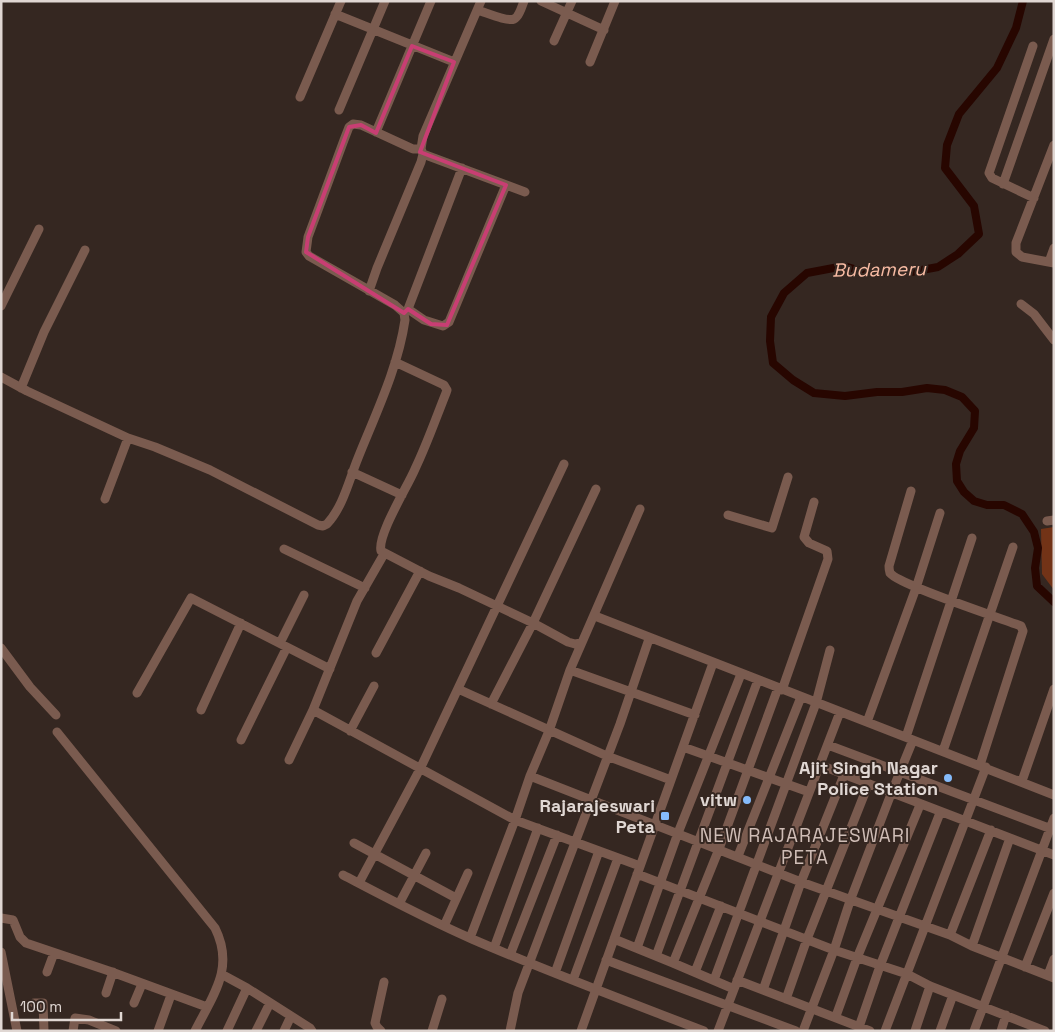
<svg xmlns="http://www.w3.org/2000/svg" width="1055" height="1032" font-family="'Space Grotesk',sans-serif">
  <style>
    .green { fill: #723317 }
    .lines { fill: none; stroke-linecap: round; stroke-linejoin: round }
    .canal { stroke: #270600; stroke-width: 8 }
    .minor { stroke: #7a5b4f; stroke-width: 9 }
    .marked { fill: none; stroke: #c83e73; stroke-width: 4; stroke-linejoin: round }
    .poi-dot { fill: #85bbfb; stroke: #352721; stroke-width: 2 }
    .labels { text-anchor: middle; stroke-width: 4; stroke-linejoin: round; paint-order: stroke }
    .poi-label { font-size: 18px; font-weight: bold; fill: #e0d7d3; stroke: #352721; text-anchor: end }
    .water-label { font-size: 19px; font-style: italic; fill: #f9bca4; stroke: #352721 }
    .neighbourhood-label { font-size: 19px; letter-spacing: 1px; fill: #cfbdb6; stroke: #352721 }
  </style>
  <rect width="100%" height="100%" fill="#352721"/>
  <path class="green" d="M 1054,527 L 1054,590 L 1042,574 L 1041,529 Z"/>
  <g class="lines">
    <path class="canal" d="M 1023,1 L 1016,28 L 997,68 L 959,114 L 947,145 L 945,168 L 974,206 L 979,234 L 958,254 L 938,267 L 911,272 L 868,273 L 844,266 L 807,273 L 784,293 L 771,317 L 770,341 L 773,363 L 793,380 L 814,393 L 845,396 L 877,392 L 902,392 L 927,388 L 945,390 L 962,397 L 975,411 L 974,428 L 960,451 L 956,464 L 957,481 L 964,492 L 974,501 L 987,505 L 1004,505 L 1022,514 L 1034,532 L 1038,548 L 1035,568 L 1037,586 L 1054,602"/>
    <path class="minor" d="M 541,1 L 604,30
      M 477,10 C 485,12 507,22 514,19 C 519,17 522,6 524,1
      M 335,14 L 454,62
      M 554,41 L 572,1
      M 1033,46 L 989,173 L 992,178 L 1034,198
      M 590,62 L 615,1
      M 300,97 L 341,1
      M 339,110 L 385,1
      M 376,132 L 431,1
      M 1054,145 L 1016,243 L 1016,252 L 1022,257 L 1054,263
      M 423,154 L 525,192
      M 1003,184 L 1054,39
      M 1049,262 L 1054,248
      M 369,291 L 377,268 L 421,162 L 423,154 L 421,149 L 423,136 L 481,1
      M 1021,304 L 1034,314 L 1054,340
      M 1,306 L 39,229
      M 408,309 L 424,320 L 443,326 L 449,322 L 506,185
      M 406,312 L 408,309 L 462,168
      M 395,362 L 444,385 L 447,390 L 446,393 C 436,418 427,444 415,469 C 408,486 377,535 381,551 L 429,576 L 459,588 L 533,623 L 568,642 L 575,644 L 581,643
      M 1,377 L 27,391 L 128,438 L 155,447 L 210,470 L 318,525 L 323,526 L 327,524 C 343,507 349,480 358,458 C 376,413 398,368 405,320 L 404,313 L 395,305 L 309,256 L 306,252 L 308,237 L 344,140 L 349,127 L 353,124 L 361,125 L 413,149 L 421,149
      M 21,388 L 44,332 L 85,250
      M 352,472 L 402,495
      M 911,491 L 889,566 C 889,569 889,570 890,573 C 899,585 1001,618 1021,626 L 1023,631 L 980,765
      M 105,499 L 128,438
      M 728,515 L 772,528 L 788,477
      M 1047,521 L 1054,520
      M 284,549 L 365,588
      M 595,616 L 1054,795
      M 280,643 L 304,595
      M 1,648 L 30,687 L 56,715
      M 376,653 L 420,571
      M 570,670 L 695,715
      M 458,689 L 607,756 L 671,780
      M 782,690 L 828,559 L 827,551 L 809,543 L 804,537 L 814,502
      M 137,693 L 191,598 L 330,669
      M 491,704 L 533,623 L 596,489
      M 201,710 L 241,623
      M 313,710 L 515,820 L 640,866
      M 867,722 L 916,588 L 940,513
      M 350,731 L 374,686
      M 57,732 L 215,928 C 235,968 213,995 195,1031
      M 906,737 L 972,538
      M 241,740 L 287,647
      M 828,745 L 1054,830
      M 683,747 L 809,792
      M 943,751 L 1013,547
      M 289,760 L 313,710 L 357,601 L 384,554
      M 820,765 L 1054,855
      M 530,776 L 801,882 L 950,935 L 972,946 L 1054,978
      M 1022,781 L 1054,689
      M 354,843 L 456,898
      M 738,856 L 801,697
      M 637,874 L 834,950 L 907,974 L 930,986 L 1045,1031
      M 343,875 C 385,897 428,920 472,939 C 548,972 626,1001 704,1031
      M 359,883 L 420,769 L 564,464
      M 399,904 L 426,853
      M 1,918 L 13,920 L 20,937 L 26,943 L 109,971 L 207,1007
      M 444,926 L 468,873
      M 950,935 L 991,830
      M 470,938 L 515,820 L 530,776 L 549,731 L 570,670 L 640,509
      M 614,939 L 673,963
      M 972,946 L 1010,838
      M 494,948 L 538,828
      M 637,948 L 678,833 L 741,674
      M 1,952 L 17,1031
      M 510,955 L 557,835
      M 656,956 L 758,680
      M 606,960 L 796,1031
      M 1025,967 L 1054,893
      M 47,972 L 54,953
      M 695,972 L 721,906
      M 555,973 L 599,851
      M 223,975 L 247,988 L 310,1028 L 312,1031
      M 1048,975 L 1054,959
      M 573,980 L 618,858
      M 714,980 L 816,703 L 830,650
      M 737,980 L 870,1031
      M 734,989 L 673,963 L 719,849 L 778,688
      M 763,990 L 801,882 L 844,775
      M 106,993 L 113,972
      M 786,999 L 807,939 L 868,785
      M 34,1003 L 43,1003 L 44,1031
      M 134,1003 L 142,984
      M 836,1016 L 857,958 L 920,805
      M 859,1027 L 880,966 L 940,813
      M 73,1031 L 75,1018 L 89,1020 L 116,1031
      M 158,1031 L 171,995
      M 227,1031 L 247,988
      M 256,1031 L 270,1003
      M 284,1031 L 291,1016
      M 381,1031 L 377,1027 L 375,1023 L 384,982
      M 432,1031 L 442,999
      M 510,1031 L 518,993 L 620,724 L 649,639
      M 581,1031 L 713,663
      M 718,1031 L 840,712
      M 803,1031 L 834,950 L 850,901 L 891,794 L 913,740
      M 885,1031 L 986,767
      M 915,1031 L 930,986
      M 940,1031 L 953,995
      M 974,1031 L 1054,818
      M 1001,1031 L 1006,1015"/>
  </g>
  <path class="marked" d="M 412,46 L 454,62 L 420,152 L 506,185 L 447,325 L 431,324 L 408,309 L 404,313 L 306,252 L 308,237 L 349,127 L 361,125 L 376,133 Z"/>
  <g class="poi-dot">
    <circle cx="948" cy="778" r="5"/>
    <circle cx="747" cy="800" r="5"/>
    <rect x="660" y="811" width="10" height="10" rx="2.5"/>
  </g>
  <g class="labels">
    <g class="poi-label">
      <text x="938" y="774">Ajit Singh Nagar<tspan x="938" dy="21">Police Station</tspan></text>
      <text x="737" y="806">vitw</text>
      <text x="655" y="812">Rajarajeswari<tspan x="655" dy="21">Peta</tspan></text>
    </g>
    <g class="water-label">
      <text transform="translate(879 269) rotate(-1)" y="7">Budameru</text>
    </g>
    <g class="neighbourhood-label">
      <text x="805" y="842">NEW RAJARAJESWARI<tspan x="805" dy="22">PETA</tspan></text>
    </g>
  </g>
  <rect width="1055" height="1032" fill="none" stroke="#e0d7d3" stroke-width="5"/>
  <path d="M12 1012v8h109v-8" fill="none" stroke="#e0d7d3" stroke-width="2.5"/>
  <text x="20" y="1012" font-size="15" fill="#e0d7d3" stroke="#352721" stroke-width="4" paint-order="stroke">100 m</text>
</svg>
